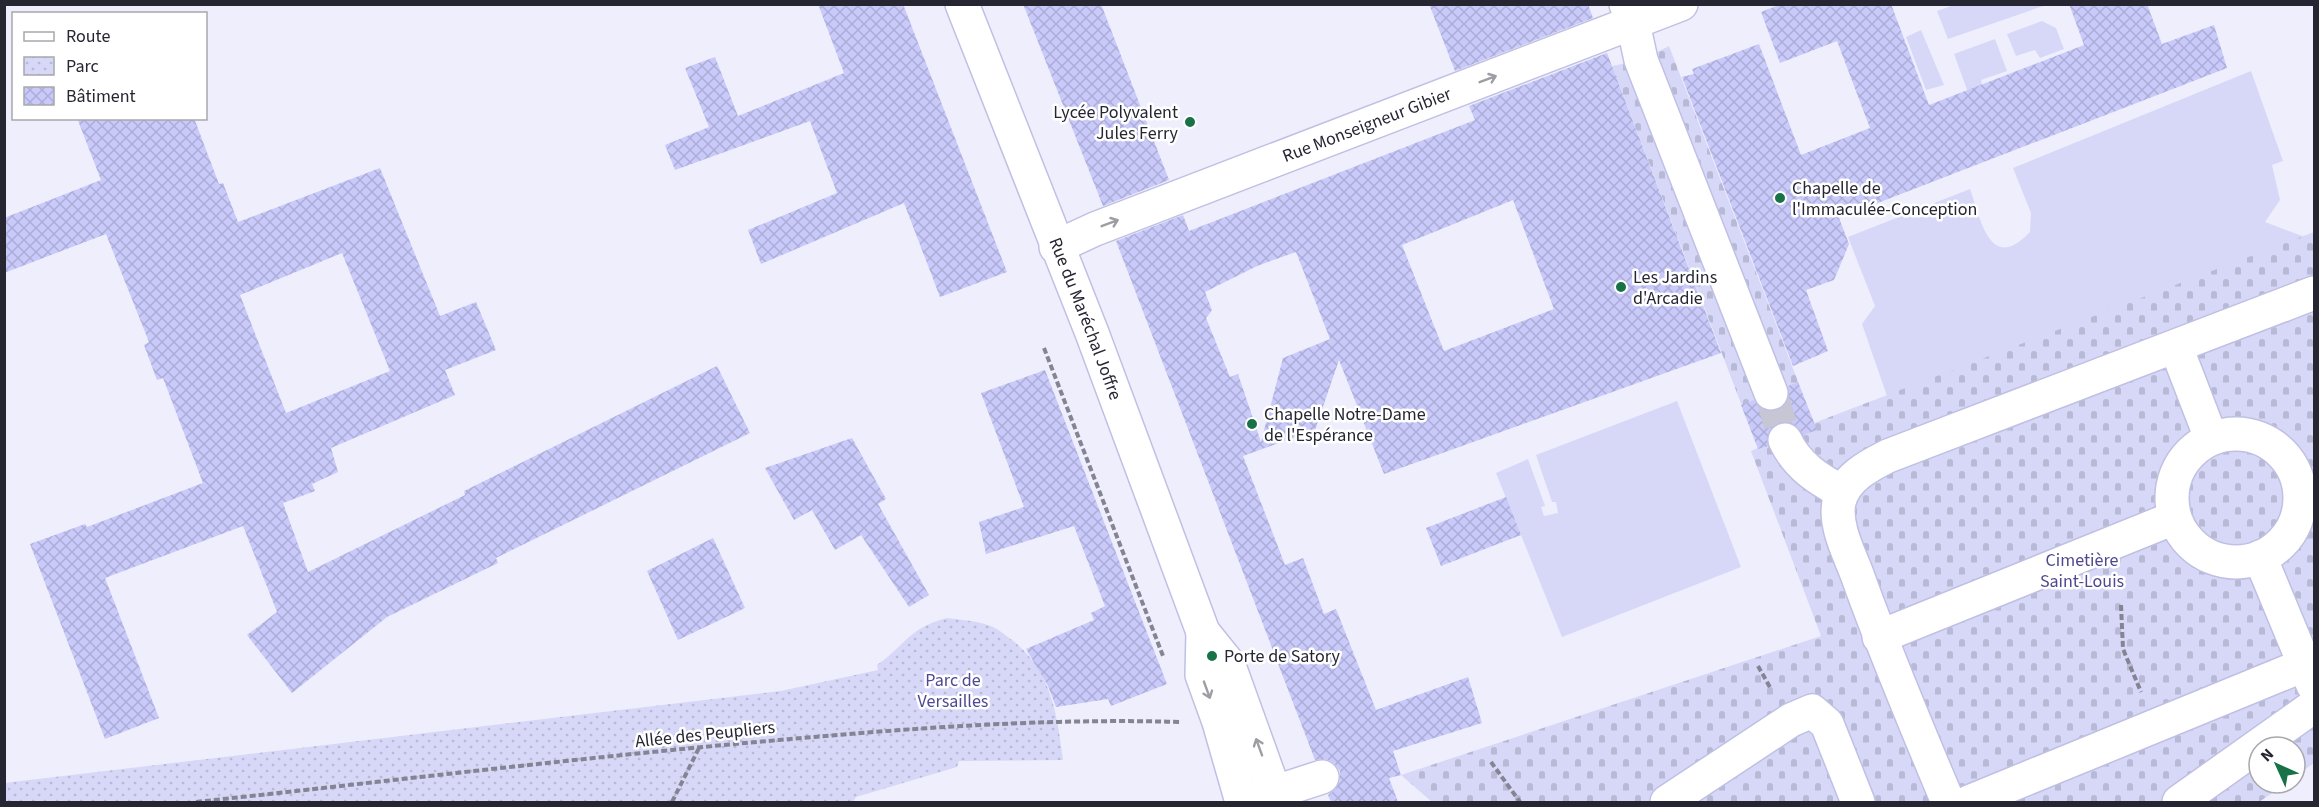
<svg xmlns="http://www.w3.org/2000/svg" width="2319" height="807" font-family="'Source Sans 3',sans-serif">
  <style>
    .grass { fill: #d7d8f8 }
    .cemetery { fill: url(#cemetery-stones) }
    .park { fill: url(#park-dots) }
    .building { fill: url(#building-cross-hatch); fill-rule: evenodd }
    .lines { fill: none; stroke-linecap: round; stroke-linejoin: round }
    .minor-tunnel { stroke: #c6c6d5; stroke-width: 33; stroke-dasharray: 33 16; stroke-linecap: butt }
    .minor-casing { stroke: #bfc0e3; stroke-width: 36 }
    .major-casing { stroke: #bfc0e3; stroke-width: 36 }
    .path { stroke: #848492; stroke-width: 4; stroke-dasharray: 6 3; stroke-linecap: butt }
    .minor { stroke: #fff; stroke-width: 33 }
    .major { stroke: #fff; stroke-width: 33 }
    .oneway { stroke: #9d9da3 }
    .poi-dot { fill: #177247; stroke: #fff; stroke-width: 2 }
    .labels { text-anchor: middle; stroke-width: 5; stroke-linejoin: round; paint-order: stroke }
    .poi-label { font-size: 18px; fill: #262633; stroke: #fff; text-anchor: start }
    .street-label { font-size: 18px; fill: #262633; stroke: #fff }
    .park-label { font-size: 18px; fill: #4e4990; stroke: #fff }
  </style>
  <defs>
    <pattern id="cemetery-stones" width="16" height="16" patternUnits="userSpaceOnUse" patternTransform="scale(1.5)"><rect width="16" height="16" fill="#d7d8f8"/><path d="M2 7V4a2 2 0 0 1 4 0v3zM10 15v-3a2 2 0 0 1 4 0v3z" fill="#b8b9d5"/></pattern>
    <pattern id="park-dots" width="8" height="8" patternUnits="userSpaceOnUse" patternTransform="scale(1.5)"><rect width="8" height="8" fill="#d7d8f8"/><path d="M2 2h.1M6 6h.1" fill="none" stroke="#b8b9d5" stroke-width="1.8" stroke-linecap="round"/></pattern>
    <pattern id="building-cross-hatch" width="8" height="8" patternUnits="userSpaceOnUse" patternTransform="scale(1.5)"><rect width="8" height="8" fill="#c9cafa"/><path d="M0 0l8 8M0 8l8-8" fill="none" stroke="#acadd7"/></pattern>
  </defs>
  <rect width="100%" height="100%" fill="#eeeefd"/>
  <path class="grass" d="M 1954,5 L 1954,4 L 2046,5 L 1948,39 L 1937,11 Z
    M 2042,21 L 2056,28 L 2064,49 L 2040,58 L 2035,50 L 2016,56 L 2007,34 Z
    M 1921,30 L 1944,85 L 1926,90 L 1906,37 Z
    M 1995,39 L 2007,71 L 1981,80 L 1983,89 L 1969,95 L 1954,54 Z
    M 2251,71 L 2283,161 L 2272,165 L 2280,200 L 2265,222 L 2305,237 L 1887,396 L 1862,324 L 1875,306 L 1848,237 L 1970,189 C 1981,220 1990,274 2030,232 L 2031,213 L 2013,168 Z
    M 1677,401 L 1741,567 L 1562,637 L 1496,473 L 1528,459 L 1545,506 L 1541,507 L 1544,516 L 1558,513 L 1556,502 L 1552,502 L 1536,455 Z"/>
  <path class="cemetery" d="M 1669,46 L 1814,423 L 2314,232 L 2314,763 L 2295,777 L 2295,747 L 2259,747 L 2259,783 L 2287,783 L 2259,802 L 1432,802 L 1401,775 L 1821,636 L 1751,451 L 1758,448 L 1612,66 L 1641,60 Z"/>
  <path class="park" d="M 947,618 C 963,620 979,621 993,627 C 1000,630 1006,636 1012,640 C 1052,671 1057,715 1063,760 L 959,761 L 957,767 L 856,797 L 853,802 L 5,802 L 4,783 L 781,691 L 878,670 L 877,665 C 907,644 907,629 947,618 Z"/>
  <path class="building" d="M 818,4 L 903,4 L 1007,272 L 940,297 L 904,203 L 761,264 L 748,230 L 837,193 L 810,121 L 675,170 L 665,145 L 709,127 L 685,68 L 715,57 L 738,116 L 844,73 Z
    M 1023,4 L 1101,4 L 1169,180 L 1103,206 Z
    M 1429,4 L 1588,4 L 1593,18 L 1455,71 Z
    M 1781,4 L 1891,4 L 1929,105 L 2084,45 L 2069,4 L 2147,4 L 2162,44 L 2214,25 L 2227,68 L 1839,218 L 1849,244 L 1834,280 L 1806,290 L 1828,351 L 1793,366 L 1682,77 L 1694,74 L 1692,69 L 1759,44 L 1801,155 L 1870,128 L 1837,41 L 1780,63 L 1761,12 Z
    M 1607,53 L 1721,353 L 1384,474 L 1339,360 L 1315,430 L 1243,456 L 1285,565 L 1303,558 L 1324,614 L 1336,609 L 1376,710 L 1468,677 L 1482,723 L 1393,751 L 1401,775 L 1389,778 L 1398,802 L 1331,802 L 1328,795 L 1335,790 L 1340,781 L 1340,771 L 1334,763 L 1326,759 L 1315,760 L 1116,241 L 1183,215 L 1189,231 L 1475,120 L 1469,106 ZM 1513,200 L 1554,309 L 1444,351 L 1402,245 ZM 1296,252 L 1330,339 L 1283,358 L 1261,442 L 1238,374 L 1230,377 L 1206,318 L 1212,310 L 1205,292 L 1257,266 Z
    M 77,118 L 194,118 L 219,184 L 223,183 L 238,222 L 380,168 L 440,316 L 476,302 L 496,350 L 445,370 L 455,395 L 331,448 L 338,472 L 312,484 L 315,491 L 283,503 L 308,572 L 465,495 L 464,491 L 717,366 L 750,433 L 496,558 L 498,563 L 387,617 L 292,693 L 247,635 L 277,612 L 243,526 L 105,578 L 159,718 L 105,739 L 30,544 L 85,524 L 87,527 L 203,483 L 163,378 L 157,380 L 144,345 L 149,342 L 106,234 L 4,273 L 4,218 L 101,180 ZM 342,253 L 390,371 L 286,413 L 240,295 Z
    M 1045,370 L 1167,684 L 1111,706 L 1108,699 L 1056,707 L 1048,686 L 1026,649 L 1094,620 L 1091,613 L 1105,606 L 1074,526 L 986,554 L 979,522 L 1024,507 L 981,393 Z
    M 1798,382 L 1817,430 L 1803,435 L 1794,424 L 1786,421 L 1777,423 L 1769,431 L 1768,446 L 1758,449 L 1741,405 L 1754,400 L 1759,407 L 1768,411 L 1778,410 L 1786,404 L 1789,396 L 1788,386 Z
    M 852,438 L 886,499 L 878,504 L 929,595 L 909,607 L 861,535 L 835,550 L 812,510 L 794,520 L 765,468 Z
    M 1506,497 L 1521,535 L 1441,566 L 1426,528 Z
    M 713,538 L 745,608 L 678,640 L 647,571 Z"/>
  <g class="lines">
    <path class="minor-tunnel" d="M 1771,393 L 1785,440"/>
    <defs>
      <g id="minor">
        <path d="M 1626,4 L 1633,23 L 1641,60 L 1771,393"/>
        <path id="s1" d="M 1056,247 L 1095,229 L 1681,4"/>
        <path d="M 2176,347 L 2211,438"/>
        <circle cx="2236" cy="498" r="64"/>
        <path d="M 1785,440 C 1797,466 1818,479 1842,492"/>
        <path d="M 2260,557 L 2313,685"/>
        <path d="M 1879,637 L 2174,518"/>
        <path d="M 1245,802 L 1322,777"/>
        <path d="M 1667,802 L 1791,720 L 1812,711 L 1827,724 L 1858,802"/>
        <path d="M 1948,802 C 1917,728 1885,653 1858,577 C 1850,555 1834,526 1839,502 C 1845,478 1868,466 1888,456 L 2314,293"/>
        <path d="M 1969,802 L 2304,665"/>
        <path d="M 2179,802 L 2314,706"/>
      </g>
      <g id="major">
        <path id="s2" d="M 962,4 L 1092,333 L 1203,632 L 1228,663 L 1278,802"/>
        <path d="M 1203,632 L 1202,675 L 1219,722 L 1242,802"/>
      </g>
    </defs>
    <use href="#minor" class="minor-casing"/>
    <use href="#major" class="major-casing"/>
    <path class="path" d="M 1044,348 L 1163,656
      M 2121,605 L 2123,649 L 2141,692
      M 1758,666 L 1771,689
      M 1491,762 L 1520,802
      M 196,802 C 390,781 585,757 779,740 C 913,728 1047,718 1181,722
      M 672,802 L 699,748"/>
    <use href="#minor" class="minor"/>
    <use href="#major" class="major"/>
  </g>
  <defs><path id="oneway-shaft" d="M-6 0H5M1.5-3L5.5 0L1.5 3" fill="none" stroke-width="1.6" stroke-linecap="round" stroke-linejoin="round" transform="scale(1.5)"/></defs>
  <g class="oneway">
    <use href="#oneway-shaft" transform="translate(1488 79) rotate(-21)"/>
    <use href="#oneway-shaft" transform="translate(1110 223) rotate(-21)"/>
    <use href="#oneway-shaft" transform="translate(1207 690) rotate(70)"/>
    <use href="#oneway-shaft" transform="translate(1259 747) rotate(-110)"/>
  </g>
  <g class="poi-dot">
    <circle cx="1190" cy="122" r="6"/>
    <circle cx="1780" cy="198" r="6"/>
    <circle cx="1621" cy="287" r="6"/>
    <circle cx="1252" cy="424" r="6"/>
    <circle cx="1212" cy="656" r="6"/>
  </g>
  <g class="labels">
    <g class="poi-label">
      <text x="1178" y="118" text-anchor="end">Lycée Polyvalent<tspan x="1178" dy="21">Jules Ferry</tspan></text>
      <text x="1792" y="194">Chapelle de<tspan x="1792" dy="21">l'Immaculée-Conception</tspan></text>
      <text x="1633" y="283">Les Jardins<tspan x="1633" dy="21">d'Arcadie</tspan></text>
      <text x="1264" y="420">Chapelle Notre-Dame<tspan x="1264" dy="21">de l'Espérance</tspan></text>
      <text x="1224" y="662">Porte de Satory</text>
    </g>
    <g class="street-label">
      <text dy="6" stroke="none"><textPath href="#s1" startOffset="334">Rue Monseigneur Gibier</textPath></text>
      <text dy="6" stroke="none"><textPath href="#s2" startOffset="338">Rue du Maréchal Joffre</textPath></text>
      <text transform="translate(705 734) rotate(-6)" y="6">Allée des Peupliers</text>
    </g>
    <g class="park-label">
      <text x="2082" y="566">Cimetière<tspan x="2082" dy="21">Saint-Louis</tspan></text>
      <text x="953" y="686">Parc de<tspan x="953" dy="21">Versailles</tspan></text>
    </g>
  </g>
  <rect width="2319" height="807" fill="none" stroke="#262633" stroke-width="12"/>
  <rect x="12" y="12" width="195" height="108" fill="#ffffff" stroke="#a8a8ad" stroke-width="1.5"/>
  <rect x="24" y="32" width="30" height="9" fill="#ffffff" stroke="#a8a8ad" stroke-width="1.5"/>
  <text x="66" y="42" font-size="18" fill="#262633">Route</text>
  <rect x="24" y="57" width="30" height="18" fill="url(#park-dots)" stroke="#a8a8ad" stroke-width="1.5"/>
  <text x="66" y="72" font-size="18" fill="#262633">Parc</text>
  <rect x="24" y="87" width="30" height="18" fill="url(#building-cross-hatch)" stroke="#a8a8ad" stroke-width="1.5"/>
  <text x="66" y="102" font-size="18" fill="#262633">Bâtiment</text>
  <g transform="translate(2277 765) rotate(315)"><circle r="28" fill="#ffffff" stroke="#a8a8ad" stroke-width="1.5"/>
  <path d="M0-4.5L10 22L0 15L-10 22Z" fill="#177247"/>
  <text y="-9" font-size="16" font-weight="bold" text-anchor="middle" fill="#262633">N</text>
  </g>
</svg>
